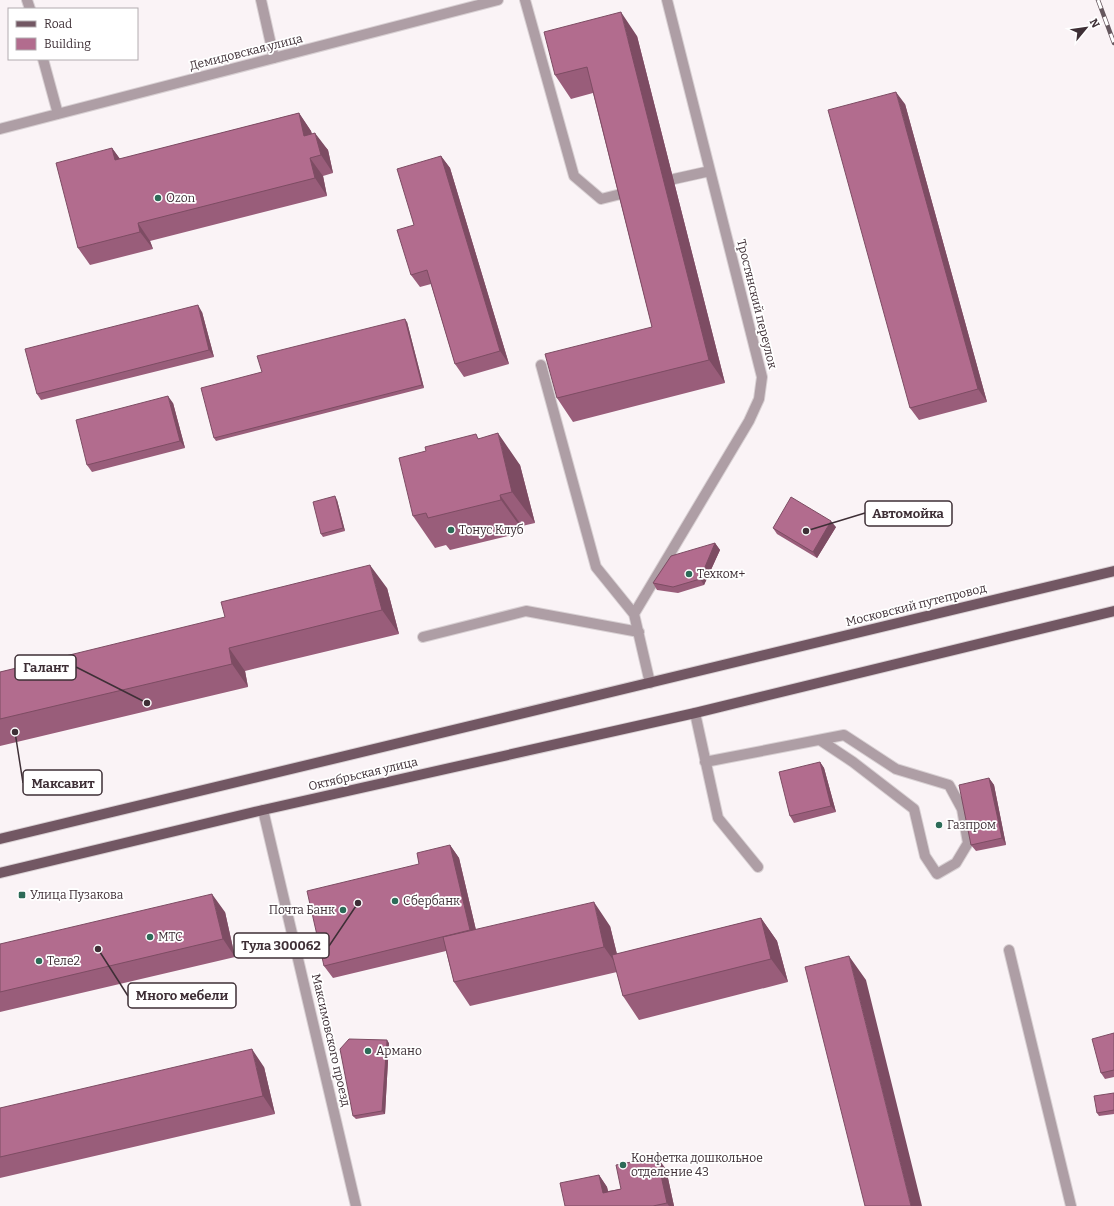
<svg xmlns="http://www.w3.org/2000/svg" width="1114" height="1206" font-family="Bitter,serif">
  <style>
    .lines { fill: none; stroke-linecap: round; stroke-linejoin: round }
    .minor-casing { stroke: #d8d0d3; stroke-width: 12 }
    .major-casing { stroke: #d8d0d3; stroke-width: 12 }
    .minor { stroke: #ae9ea5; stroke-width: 10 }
    .major { stroke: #725763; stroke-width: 10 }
    .rail-casing { stroke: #65575e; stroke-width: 4.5 }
    .rail { stroke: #fff; stroke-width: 3; stroke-dasharray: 9; stroke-linecap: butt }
    .wall { fill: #995d7a }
    .shaded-wall { fill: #7d4c63 }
    .building { fill: #b26c8e; stroke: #7d4c63 }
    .poi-dot { fill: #2d6b58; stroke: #fff; stroke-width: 1.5 }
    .labels { text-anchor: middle; stroke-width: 3.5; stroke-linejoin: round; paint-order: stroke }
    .street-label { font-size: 12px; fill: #3e2f36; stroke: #fff }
    .poi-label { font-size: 12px; fill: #3e2f36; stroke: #fff; text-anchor: start }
    .leader { fill: none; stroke: #3e2f36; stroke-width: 1.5 }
    .callout-dot { fill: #3e2f36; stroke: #fff; stroke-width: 1.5 }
    .callout { fill: #fff; stroke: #3e2f36; stroke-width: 1.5 }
    .callout-label { font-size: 13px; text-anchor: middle; font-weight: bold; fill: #3e2f36 }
  </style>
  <rect width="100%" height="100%" fill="#faf3f6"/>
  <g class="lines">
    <defs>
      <path id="minor" d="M 27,0 L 30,9
        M 261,0 L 274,58
        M 525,0 L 574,176 L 601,199 L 629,192
        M 43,59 L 58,114
        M 0,129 L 498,0
        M 674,179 L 710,171
        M 541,365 L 596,567 L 634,614
        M 423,637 L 526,611 L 639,632
        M 650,683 L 634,614 L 749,421 L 759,399 L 762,377 L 667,0
        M 695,713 L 718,818 L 758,867
        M 705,762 L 844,735 L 896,769 L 949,785 L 962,809 L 968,843 L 956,863 L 937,874 L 925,856 L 914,809 L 853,762 L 820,740
        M 263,810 L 356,1206
        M 1009,950 L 1071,1206"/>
      <path id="major" d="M 0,839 L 1114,571
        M 0,873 L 263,810 L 695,713 L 1114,611"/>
    </defs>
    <use href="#minor" class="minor-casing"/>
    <use href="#major" class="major-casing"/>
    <use href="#minor" class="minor"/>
    <use href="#major" class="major"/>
    <defs>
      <path id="rail" d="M 1098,0 L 1114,43"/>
    </defs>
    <use href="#rail" class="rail-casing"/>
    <use href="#rail" class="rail"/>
  </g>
  <path class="wall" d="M 637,36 L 725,383 L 573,422 L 557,398 L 652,327 L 593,93 L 571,99 L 555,75 Z
    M 905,104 L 987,402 L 919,420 L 910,408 Z
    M 299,113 L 311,131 L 312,134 L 328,150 L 333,173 L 323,176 L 327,196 L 150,241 L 153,249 L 90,265 L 78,248 L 112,148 L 120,159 Z
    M 441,156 L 450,168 L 509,364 L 464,377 L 455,364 L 431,284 L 420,287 L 411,275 L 414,225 Z
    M 202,312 L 214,357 L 41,400 L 37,394 Z
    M 407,322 L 424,388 L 216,441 L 214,438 L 262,372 Z
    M 173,403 L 185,448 L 92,472 L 87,465 Z
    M 479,438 L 520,465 L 535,523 L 522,526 L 524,532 L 450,550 L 446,545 L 435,548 L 413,516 Z
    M 337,500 L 345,531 L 323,537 L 321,534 Z
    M 836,527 L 817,558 L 777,534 L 773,528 Z
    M 715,543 L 720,550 L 704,585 L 678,593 L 657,590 L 653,583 Z
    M 387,588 L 399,634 L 245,671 L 248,687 L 0,746 L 0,672 Z
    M 820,762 L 824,768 L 836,812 L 794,823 L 790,816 Z
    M 989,778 L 994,785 L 1006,845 L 976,851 L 971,845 Z
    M 450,845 L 459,858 L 476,930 L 610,926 L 617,954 L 761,918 L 777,941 L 788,982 L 639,1020 L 623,996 L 617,972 L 470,1006 L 454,982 L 446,951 L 333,978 L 324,966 Z
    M 225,912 L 235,957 L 0,1012 L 0,944 Z
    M 1114,1033 L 1114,1077 L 1105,1079 L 1101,1073 Z
    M 389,1043 L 385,1114 L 356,1119 L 353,1116 Z
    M 264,1067 L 275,1114 L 0,1178 L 0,1108 Z
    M 1114,1093 L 1114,1114 L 1099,1116 L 1097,1113 Z
    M 666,1169 L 674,1206 L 565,1206 L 599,1175 L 607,1187 L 608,1191 L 621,1189 Z"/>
  <path class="shaded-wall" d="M 621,12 L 637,36 L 725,383 L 709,360 Z
    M 896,92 L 905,104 L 987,402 L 978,389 Z
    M 299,113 L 311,131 L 317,153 L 304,136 Z
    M 315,133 L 328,150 L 333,173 L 321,155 Z
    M 112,148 L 125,166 L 115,160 Z
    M 441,156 L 450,168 L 509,364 L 500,351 Z
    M 310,158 L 323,176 L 327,196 L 315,178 Z
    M 138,223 L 150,241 L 153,249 L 140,232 Z
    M 198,305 L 202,312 L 214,357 L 209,350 Z
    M 405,319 L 407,322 L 424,388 L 422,385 Z
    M 168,396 L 173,403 L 185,448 L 180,441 Z
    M 498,433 L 520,465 L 535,523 L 512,492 Z
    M 500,495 L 522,526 L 524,532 L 501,500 Z
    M 335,496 L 337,500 L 345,531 L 343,528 Z
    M 831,521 L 836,527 L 817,558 L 813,552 Z
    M 715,543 L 720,550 L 704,585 L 700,579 Z
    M 370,565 L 387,588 L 399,634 L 382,610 Z
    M 229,648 L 245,671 L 248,687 L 232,664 Z
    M 820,762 L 824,768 L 836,812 L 831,806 Z
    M 989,778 L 994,785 L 1006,845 L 1002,838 Z
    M 450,845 L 459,858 L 479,943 L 470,930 Z
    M 212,894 L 225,912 L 235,957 L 223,939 Z
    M 594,902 L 610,926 L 621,971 L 604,947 Z
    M 761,918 L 777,941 L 788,982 L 771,959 Z
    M 849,956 L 866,980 L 922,1206 L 911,1206 Z
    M 387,1040 L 389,1043 L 385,1114 L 382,1111 Z
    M 252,1049 L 264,1067 L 275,1114 L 263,1096 Z
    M 657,1157 L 666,1169 L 674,1206 L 669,1206 L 667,1203 Z
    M 599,1175 L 607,1187 L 611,1205 L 603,1193 Z"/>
  <path class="building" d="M 621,12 L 709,360 L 557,398 L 545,354 L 652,327 L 587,67 L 555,75 L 544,32 Z
    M 896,92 L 978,389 L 910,408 L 828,110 Z
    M 299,113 L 304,136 L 315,133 L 321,155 L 310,158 L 315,178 L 138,223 L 140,232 L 78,248 L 56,163 L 112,148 L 115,160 Z
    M 441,156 L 500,351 L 455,364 L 427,270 L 411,275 L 397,230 L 414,225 L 397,169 Z
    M 198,305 L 209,350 L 37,394 L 25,349 Z
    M 405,319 L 422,385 L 214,438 L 201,388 L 262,372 L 257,356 Z
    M 168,396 L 180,441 L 87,465 L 76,420 Z
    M 498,433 L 512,492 L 500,495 L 501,500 L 428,518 L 426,513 L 413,516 L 399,458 L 426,451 L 425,447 L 476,434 L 478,439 Z
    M 335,496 L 343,528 L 321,534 L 313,502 Z
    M 791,497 L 831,521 L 813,552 L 773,528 Z
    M 715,543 L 700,579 L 673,587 L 653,583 L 671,556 Z
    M 370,565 L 382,610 L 229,648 L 232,664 L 0,719 L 0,672 L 225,617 L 221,602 Z
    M 820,762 L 831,806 L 790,816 L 779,772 Z
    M 989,778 L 1002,838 L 971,845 L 959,785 Z
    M 450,845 L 470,930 L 324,966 L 307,891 L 419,864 L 417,853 Z
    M 212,894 L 223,939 L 0,992 L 0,944 Z
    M 594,902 L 604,947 L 454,982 L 443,937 Z
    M 761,918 L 771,959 L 623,996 L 612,955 Z
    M 849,956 L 911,1206 L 865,1206 L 805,967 Z
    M 1114,1033 L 1114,1070 L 1101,1073 L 1092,1039 Z
    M 349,1039 L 387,1040 L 382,1111 L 353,1116 L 340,1049 Z
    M 252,1049 L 263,1096 L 0,1157 L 0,1108 Z
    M 1114,1093 L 1114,1110 L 1097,1113 L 1094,1096 Z
    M 657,1157 L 667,1203 L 653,1206 L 565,1206 L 560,1183 L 599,1175 L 603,1193 L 621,1189 L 616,1165 Z"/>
  <g class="poi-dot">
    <circle cx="158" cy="198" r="4"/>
    <circle cx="451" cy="530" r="4"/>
    <circle cx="689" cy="574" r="4"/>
    <circle cx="939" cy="825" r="4"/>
    <rect x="18" y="891" width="8" height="8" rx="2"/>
    <circle cx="395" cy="901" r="4"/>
    <circle cx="343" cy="910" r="4"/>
    <circle cx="150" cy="937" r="4"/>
    <circle cx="39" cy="961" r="4"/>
    <circle cx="368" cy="1051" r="4"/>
    <circle cx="623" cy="1165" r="4"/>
  </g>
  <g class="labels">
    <g class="street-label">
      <text transform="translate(246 52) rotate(-14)" y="4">Демидовская улица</text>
      <text transform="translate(757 304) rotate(76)" y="4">Тростянский переулок</text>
      <text transform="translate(916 605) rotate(-14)" y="4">Московский путепровод</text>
      <text transform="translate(363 774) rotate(-13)" y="4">Октябрьская улица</text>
      <text transform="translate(331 1040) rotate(77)" y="4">Максимовского проезд</text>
    </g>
    <g class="poi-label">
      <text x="166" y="202">Ozon</text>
      <text x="459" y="534">Тонус Клуб</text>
      <text x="697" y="578">Техком+</text>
      <text x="947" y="829">Газпром</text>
      <text x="30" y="899">Улица Пузакова</text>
      <text x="403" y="905">Сбербанк</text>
      <text x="335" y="914" text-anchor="end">Почта Банк</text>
      <text x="158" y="941">МТС</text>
      <text x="47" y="965">Теле2</text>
      <text x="376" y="1055">Армано</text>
      <text x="631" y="1162">Конфетка дошкольное<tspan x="631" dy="14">отделение 43</tspan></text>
    </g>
  </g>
  <path class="leader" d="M806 531L865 513M147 703L76 667M15 732L23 783M358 903L329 946M98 949L128 996"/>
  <g class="callout-dot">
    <circle cx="806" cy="531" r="4"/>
    <circle cx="147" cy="703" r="4"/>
    <circle cx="15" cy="732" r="4"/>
    <circle cx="358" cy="903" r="4"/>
    <circle cx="98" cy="949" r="4"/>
  </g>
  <g class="callout">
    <rect x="865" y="501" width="87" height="25" rx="4"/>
    <rect x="15" y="655" width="61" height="25" rx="4"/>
    <rect x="23" y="770" width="79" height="25" rx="4"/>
    <rect x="234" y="933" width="95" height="25" rx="4"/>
    <rect x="128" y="983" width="108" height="25" rx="4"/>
  </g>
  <g class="callout-label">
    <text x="908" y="518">Автомойка</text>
    <text x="46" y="672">Галант</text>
    <text x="63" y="788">Максавит</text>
    <text x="281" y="950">Тула 300062</text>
    <text x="182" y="1000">Много мебели</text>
  </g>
  <rect x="8" y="8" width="130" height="52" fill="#ffffff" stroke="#b2acaf"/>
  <rect x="16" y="21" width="20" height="6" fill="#725763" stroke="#b2acaf"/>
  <text x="44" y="28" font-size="12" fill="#3e2f36">Road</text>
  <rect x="16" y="38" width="20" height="12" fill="#b26c8e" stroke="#b2acaf"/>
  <text x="44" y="48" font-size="12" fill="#3e2f36">Building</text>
  <g transform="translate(1086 28) rotate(61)" stroke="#ffffff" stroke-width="3" paint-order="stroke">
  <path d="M0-3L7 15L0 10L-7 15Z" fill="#3e2f36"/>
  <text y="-6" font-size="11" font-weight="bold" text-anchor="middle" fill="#3e2f36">N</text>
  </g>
</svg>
